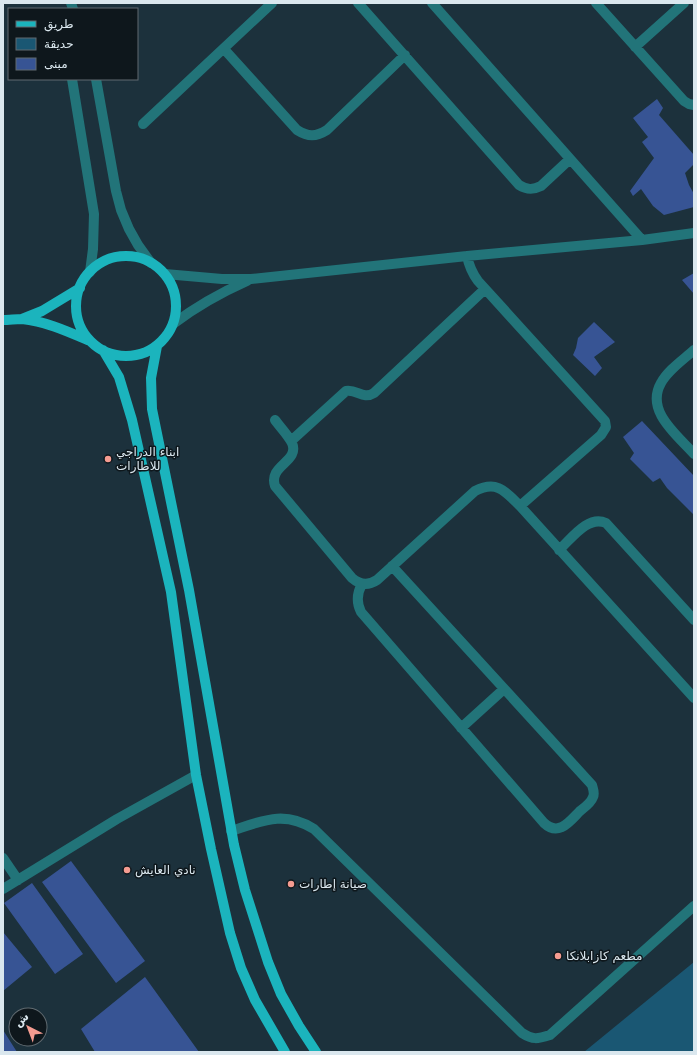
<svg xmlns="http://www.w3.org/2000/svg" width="697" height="1055" font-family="'DejaVu Sans',Vazirmatn,sans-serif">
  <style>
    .green { fill: #1a5773 }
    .building { fill: #375494 }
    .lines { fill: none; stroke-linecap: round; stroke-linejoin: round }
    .minor { stroke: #227479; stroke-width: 10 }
    .major { stroke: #1bb4bd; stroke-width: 10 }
    .poi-dot { fill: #f59c91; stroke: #0e171c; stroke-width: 1.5 }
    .labels { text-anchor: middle; stroke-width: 3; stroke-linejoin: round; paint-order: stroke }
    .poi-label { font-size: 12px; fill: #dae7ee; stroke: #0e171c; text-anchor: start }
  </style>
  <rect width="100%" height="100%" fill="#1c313c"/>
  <path class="green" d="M 694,962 L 694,1052 L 584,1052 Z"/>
  <path class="building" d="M 657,99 L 663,108 L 659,115 L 694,155 L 694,164 L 685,173 L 689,185 L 694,194 L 694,207 L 664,215 L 653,206 L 641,189 L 633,196 L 630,191 L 654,158 L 642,142 L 648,137 L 633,118 Z
    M 694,273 L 694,294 L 682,280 Z
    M 594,322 L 615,342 L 594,357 L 602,368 L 595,376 L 573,355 L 576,348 L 578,338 Z
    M 642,421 L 694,476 L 694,515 L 667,488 L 660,478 L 653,482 L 630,459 L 634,453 L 623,437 Z
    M 71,861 L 145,961 L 116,983 L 42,882 Z
    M 32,883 L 83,954 L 55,974 L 4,903 Z
    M 3,932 L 32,967 L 3,991 Z
    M 145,977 L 199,1052 L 95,1052 L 81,1029 Z
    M 3,1030 L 17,1052 L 3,1052 Z"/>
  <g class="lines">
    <path class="minor" d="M 71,3 L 73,9
      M 358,3 L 519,185 C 527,190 533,190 541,186 L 570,159
      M 432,3 L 642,240
      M 596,3 L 684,101 L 689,104 L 694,105
      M 635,47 L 684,3
      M 224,49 L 297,130 C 308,137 316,137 327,130 L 405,55
      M 72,79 L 94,214 L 93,249 L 90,272
      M 96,79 L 116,191 L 121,210 L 129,229 L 138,245 L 151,263
      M 143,124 L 272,3
      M 467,256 C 469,266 472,273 478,281 L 605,421 L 606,427 L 601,435 L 520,506
      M 165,274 L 222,279 L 251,279 L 467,256 L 642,240 L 694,233
      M 173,324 C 197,306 220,293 247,281
      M 694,350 C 683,360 668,370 661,383 C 645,411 677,435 694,454
      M 275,420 C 280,427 288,435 292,443 C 300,462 268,465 275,486 L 352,578 C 360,585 368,586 377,580 L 475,491 C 497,480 505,491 520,506 L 694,698
      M 291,441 L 346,391 C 357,389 363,400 374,393 L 485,289
      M 559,550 C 572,538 588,515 606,523 L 694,620
      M 362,584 C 357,593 356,602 361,612 L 544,823 C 559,837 570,821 580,811 C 585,807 591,803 593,797 C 595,793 593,789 592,785 L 392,566
      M 461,728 L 504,689
      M 231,831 C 262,821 284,810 314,829 L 522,1033 C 533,1040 537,1039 550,1035 L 694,906
      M 3,858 L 18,880
      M 3,889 L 117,819 L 196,775"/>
    <path class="major" d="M76 306a50 50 0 1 1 100 0a50 50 0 1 1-100 0Z
      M 22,319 L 42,311 L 80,288
      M 3,320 C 9,320 16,319 22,319 C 45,321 69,332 90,341
      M 157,346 L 151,378 L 152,409 L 189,590 L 234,845 L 245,890 L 268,962 L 281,994 L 299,1026 L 316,1052
      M 103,350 L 119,377 L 132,420 L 171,592 L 196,775 L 211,849 L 230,933 L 241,968 L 255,1000 L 285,1052"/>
  </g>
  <g class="poi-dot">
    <circle cx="108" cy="459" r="4"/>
    <circle cx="127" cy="870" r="4"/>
    <circle cx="291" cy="884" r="4"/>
    <circle cx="558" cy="956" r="4"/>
  </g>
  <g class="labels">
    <g class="poi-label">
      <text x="116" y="456">ابناء الدراجي<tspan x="116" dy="14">للاطارات</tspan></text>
      <text x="135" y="874">نادي العايش</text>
      <text x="299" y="888">صيانة إطارات</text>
      <text x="566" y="960">مطعم كازابلانكا</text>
    </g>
  </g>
  <rect width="697" height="1055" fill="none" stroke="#dae7ee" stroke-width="8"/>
  <rect x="8" y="8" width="130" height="72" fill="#0e171c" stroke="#606a70"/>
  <rect x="16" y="21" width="20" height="6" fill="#1bb4bd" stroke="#606a70"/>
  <text x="44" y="28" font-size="12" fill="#dae7ee">طريق</text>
  <rect x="16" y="38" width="20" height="12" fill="#1a5773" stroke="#606a70"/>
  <text x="44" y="48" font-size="12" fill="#dae7ee">حديقة</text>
  <rect x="16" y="58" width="20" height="12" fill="#375494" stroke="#606a70"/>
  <text x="44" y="68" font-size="12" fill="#dae7ee">مبنى</text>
  <g transform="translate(28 1027) rotate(318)"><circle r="19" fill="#0e171c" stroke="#606a70"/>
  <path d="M0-3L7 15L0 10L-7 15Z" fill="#f59c91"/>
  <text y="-6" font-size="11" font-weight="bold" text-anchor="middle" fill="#dae7ee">ش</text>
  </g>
</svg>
